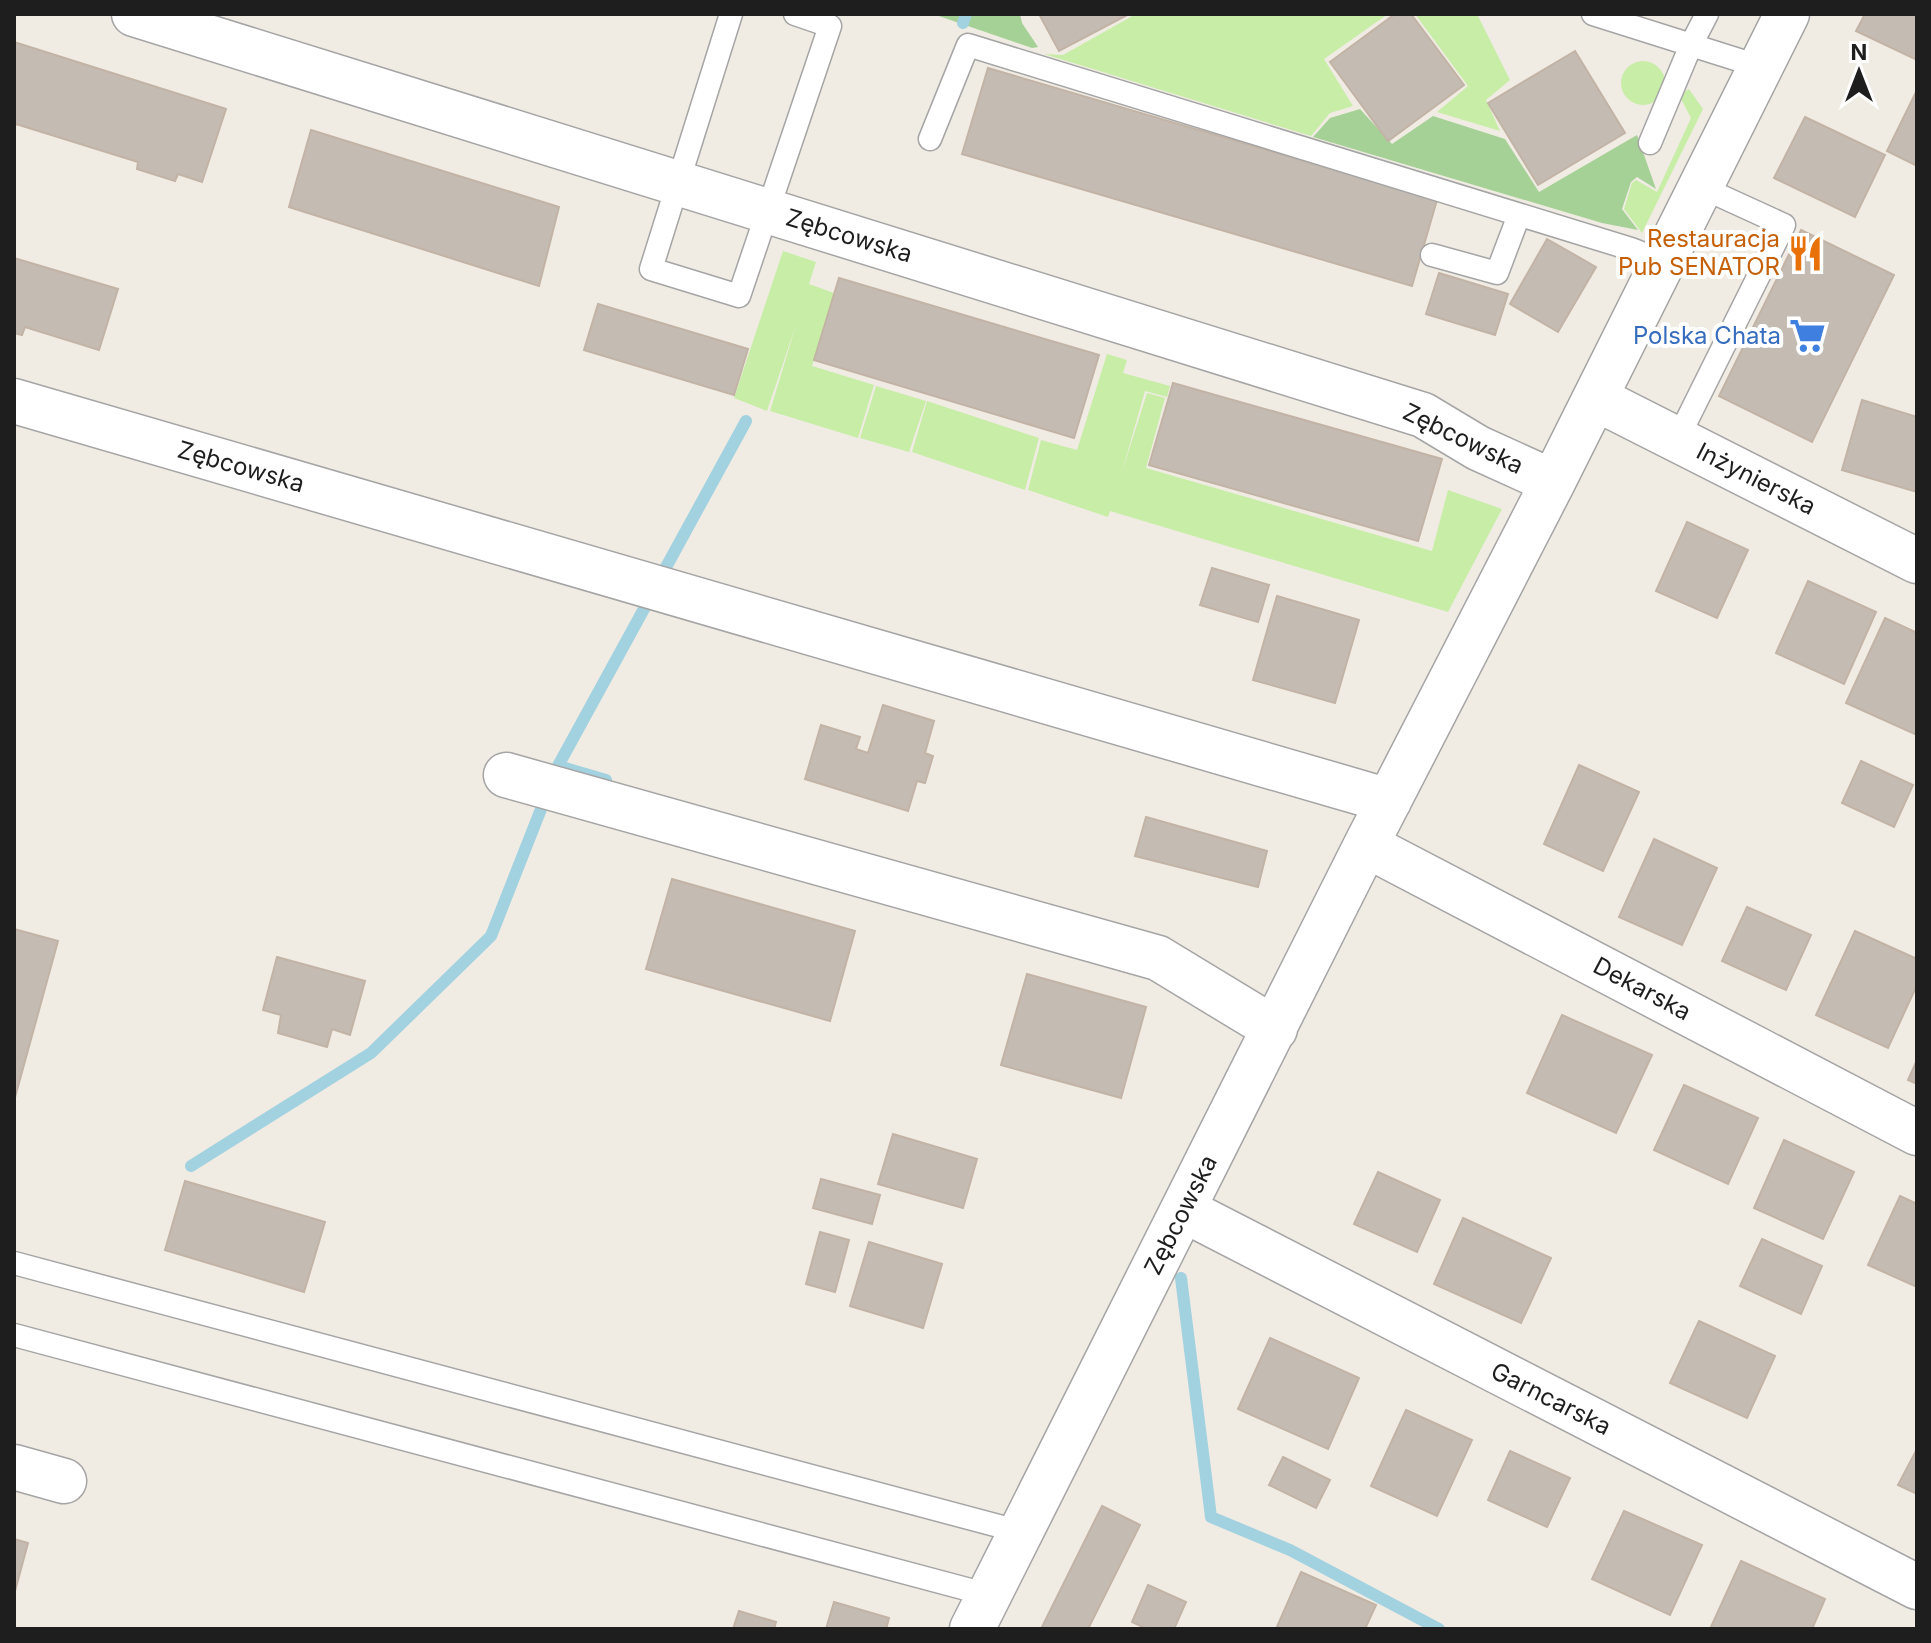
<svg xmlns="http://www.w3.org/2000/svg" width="1931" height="1643" font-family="Inter,sans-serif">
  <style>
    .grass { fill: #c8eda7 }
    .forest { fill: #a6d196 }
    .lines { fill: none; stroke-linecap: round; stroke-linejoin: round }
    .stream { stroke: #a2d1e0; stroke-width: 12 }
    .building { fill: #c4bcb3; stroke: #c2b3a5; stroke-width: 2 }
    .lane-casing { stroke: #a5a5a5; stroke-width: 25 }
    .street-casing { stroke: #a5a5a5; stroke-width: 47 }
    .lane { stroke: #fff; stroke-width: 22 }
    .street { stroke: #fff; stroke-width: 44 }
    .labels { text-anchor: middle; stroke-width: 8; stroke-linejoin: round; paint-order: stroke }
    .street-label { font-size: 24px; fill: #1e1e1e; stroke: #fff }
    .food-label { font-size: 24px; fill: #c56008; stroke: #fff; text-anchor: end }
    .shop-label { font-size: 24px; fill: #366cbe; stroke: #fff; text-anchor: end }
  </style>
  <rect width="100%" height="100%" fill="#f0ece4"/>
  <path class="grass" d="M 1136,14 L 1388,14 L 1324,59 L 1353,106 L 1330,113 L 1311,136 L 1044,54 L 1063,55 Z
    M 1415,14 L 1477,14 L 1510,80 L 1486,100 L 1500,131 L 1437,112 L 1468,86 Z
    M1621 83a22 22 0 1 1 44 0a22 22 0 1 1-44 0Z
    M 1689,89 L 1703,109 L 1642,233 L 1624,209 L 1632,183 L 1636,180 L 1657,192 L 1691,118 L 1679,95 Z
    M 783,251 L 816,262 L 809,284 L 834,293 L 812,366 L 874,385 L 858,438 L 770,411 L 796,325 L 767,411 L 734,398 Z
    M 1107,354 L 1127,360 L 1123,373 L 1170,386 L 1167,397 L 1145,391 L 1121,475 L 1147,393 L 1165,398 L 1146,468 L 1432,551 L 1448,490 L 1502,509 L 1448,612 L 1110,511 L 1108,517 L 1028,490 L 1041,440 L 1077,450 Z
    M 876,386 L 926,401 L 909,452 L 860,438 Z
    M 927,401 L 1039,438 L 1025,490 L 912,452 Z"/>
  <path class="forest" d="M 933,14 L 1020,14 L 1022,23 L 1038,47 L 1032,48 Z
    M 1360,109 L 1392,144 L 1433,116 L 1505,139 L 1539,192 L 1637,135 L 1656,189 L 1637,177 L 1631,182 L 1622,209 L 1638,230 L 1602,223 L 1313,137 L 1330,118 Z"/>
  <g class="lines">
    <path class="stream" d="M 963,23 L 966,14
      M 659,580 L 746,421
      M 558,766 L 651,596
      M 191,1166 L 371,1053 L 491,936 L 558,766 L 606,780
      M 1181,1278 L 1211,1517 L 1290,1550 L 1439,1629"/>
  </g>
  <path class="building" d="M 1039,14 L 1129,14 L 1059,51 Z
    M 1395,14 L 1411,14 L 1464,85 L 1388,141 L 1330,62 Z
    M 1865,14 L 1917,14 L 1917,60 L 1856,31 Z
    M 14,42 L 226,109 L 202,182 L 178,174 L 175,181 L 137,169 L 138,162 L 16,124 L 14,128 Z
    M 1575,51 L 1625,133 L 1538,185 L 1488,103 Z
    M 988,68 L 1437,200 L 1412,286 L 962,154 Z
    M 1917,90 L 1917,166 L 1887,151 Z
    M 1805,117 L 1885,155 L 1855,217 L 1774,178 Z
    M 311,130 L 559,207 L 539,286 L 289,207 Z
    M 1801,230 L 1894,275 L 1812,442 L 1719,396 Z
    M 1547,239 L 1596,267 L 1558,332 L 1510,304 Z
    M 14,258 L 118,289 L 99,350 L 25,327 L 22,335 L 14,333 Z
    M 1439,273 L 1508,294 L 1495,335 L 1426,314 Z
    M 839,278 L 1099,355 L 1074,438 L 814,360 Z
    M 598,304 L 748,349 L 734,395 L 584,350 Z
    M 1173,383 L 1442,459 L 1418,541 L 1149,465 Z
    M 1862,400 L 1917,417 L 1917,492 L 1842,470 Z
    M 1687,522 L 1748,550 L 1717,618 L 1656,591 Z
    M 1212,568 L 1269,585 L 1258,622 L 1200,605 Z
    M 1808,581 L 1876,612 L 1844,684 L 1776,653 Z
    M 1277,596 L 1359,620 L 1335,703 L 1253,680 Z
    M 1885,618 L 1917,633 L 1917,735 L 1846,703 Z
    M 883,705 L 934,721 L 925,753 L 933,756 L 925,783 L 917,781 L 908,811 L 805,779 L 821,725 L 860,737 L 856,749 L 868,753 Z
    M 1861,761 L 1913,785 L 1894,827 L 1842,803 Z
    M 1579,765 L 1639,792 L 1603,871 L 1544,844 Z
    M 1146,817 L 1267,851 L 1258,887 L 1135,856 Z
    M 1654,839 L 1717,868 L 1682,945 L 1619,917 Z
    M 672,879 L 855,931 L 830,1021 L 646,969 Z
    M 1747,907 L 1811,935 L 1786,990 L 1722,961 Z
    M 14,929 L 58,941 L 14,1101 Z
    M 1855,931 L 1917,959 L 1917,985 L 1888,1048 L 1816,1015 Z
    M 277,957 L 365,981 L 350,1035 L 332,1029 L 327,1047 L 278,1033 L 281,1015 L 263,1010 Z
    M 1027,974 L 1146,1007 L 1121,1098 L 1001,1065 Z
    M 1562,1015 L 1652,1055 L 1616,1133 L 1527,1093 Z
    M 1917,1060 L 1917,1084 L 1908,1080 Z
    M 1684,1085 L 1758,1118 L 1728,1184 L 1654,1150 Z
    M 893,1134 L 977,1159 L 963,1208 L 878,1184 Z
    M 1784,1140 L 1854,1172 L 1823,1239 L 1754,1208 Z
    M 1378,1172 L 1440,1200 L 1417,1252 L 1354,1224 Z
    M 821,1179 L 880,1195 L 872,1224 L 813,1208 Z
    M 185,1181 L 325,1222 L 304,1292 L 165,1250 Z
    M 1900,1196 L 1917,1204 L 1917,1287 L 1868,1265 Z
    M 1463,1218 L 1551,1258 L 1521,1323 L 1434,1284 Z
    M 820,1232 L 849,1240 L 835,1292 L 806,1284 Z
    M 1762,1239 L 1822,1266 L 1801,1314 L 1740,1286 Z
    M 869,1242 L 942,1264 L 923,1328 L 850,1306 Z
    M 1699,1321 L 1775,1356 L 1747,1418 L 1670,1383 Z
    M 1270,1338 L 1359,1378 L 1328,1449 L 1238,1409 Z
    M 1406,1410 L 1472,1440 L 1437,1516 L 1371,1486 Z
    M 1917,1449 L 1917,1494 L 1898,1485 Z
    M 1510,1451 L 1570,1478 L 1547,1527 L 1488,1500 Z
    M 1283,1457 L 1330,1480 L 1316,1508 L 1269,1485 Z
    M 1102,1506 L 1140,1525 L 1088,1629 L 1041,1629 Z
    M 1624,1511 L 1702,1545 L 1670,1615 L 1592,1579 Z
    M 14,1539 L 28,1543 L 14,1595 Z
    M 1741,1561 L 1825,1599 L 1812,1629 L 1710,1629 Z
    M 1301,1572 L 1376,1605 L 1365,1629 L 1276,1629 Z
    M 1148,1585 L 1186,1602 L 1174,1629 L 1147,1629 L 1132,1622 Z
    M 834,1602 L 889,1618 L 886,1629 L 826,1629 Z
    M 739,1611 L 776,1622 L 774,1629 L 733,1629 Z"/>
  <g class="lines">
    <defs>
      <path id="lane" d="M 731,14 L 651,269 L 739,296 L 830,26 L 795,14
        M 1593,14 L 1761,67
        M 930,139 L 968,45 L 1631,249 L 1664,262
        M 1650,143 L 1691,45 L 1707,14
        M 1432,255 L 1497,273 L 1519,215
        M 1677,440 L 1784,225 L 1701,187
        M 14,1263 L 1021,1532
        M 14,1335 L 989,1595"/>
      <path id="street" d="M 134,14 L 1423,415 L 1478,448 L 1553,482
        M 1595,398 L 1917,561
        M 14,401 L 1389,801
        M 506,775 L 1158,958 L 1275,1029
        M 1366,845 L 1917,1133
        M 1184,1210 L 1917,1587
        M 14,1467 L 64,1481
        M 972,1629 L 1366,845 L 1553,482 L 1787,14"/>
    </defs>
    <use href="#lane" class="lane-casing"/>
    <use href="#street" class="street-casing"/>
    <use href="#lane" class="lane"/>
    <use href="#street" class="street"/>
  </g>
  <defs>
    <symbol id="restaurant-bare" viewBox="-9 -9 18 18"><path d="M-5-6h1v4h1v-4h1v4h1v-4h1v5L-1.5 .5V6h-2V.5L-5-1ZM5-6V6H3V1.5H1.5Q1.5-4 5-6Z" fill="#e8710a" stroke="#fff" stroke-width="2.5" paint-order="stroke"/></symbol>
    <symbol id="supermarket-bare" viewBox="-9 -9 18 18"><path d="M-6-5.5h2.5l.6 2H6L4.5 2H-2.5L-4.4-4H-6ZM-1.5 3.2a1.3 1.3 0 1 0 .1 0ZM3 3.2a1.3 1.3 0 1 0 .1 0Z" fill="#3f7fe0" stroke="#fff" stroke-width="2.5" paint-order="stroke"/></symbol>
  </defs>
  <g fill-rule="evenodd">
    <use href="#restaurant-bare" x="1780" y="228" width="51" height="51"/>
    <use href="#supermarket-bare" x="1782" y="310" width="51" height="51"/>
  </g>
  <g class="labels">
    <g class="street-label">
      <text transform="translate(849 236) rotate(17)" y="8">Zębcowska</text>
      <text transform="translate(1463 439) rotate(26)" y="8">Zębcowska</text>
      <text transform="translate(241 467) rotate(16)" y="8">Zębcowska</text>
      <text transform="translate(1756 479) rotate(27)" y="8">Inżynierska</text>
      <text transform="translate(1642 989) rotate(28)" y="8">Dekarska</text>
      <text transform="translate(1181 1215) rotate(-63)" y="8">Zębcowska</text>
      <text transform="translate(1551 1399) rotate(27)" y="8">Garncarska</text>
    </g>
    <g class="food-label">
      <text x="1780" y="247">Restauracja<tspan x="1780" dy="28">Pub SENATOR</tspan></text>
    </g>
    <g class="shop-label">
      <text x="1781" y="344">Polska Chata</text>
    </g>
  </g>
  <rect width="1931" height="1643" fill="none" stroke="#1e1e1e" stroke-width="32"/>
  <g transform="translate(1859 72)" stroke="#ffffff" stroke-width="6" paint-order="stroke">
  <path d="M0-6L14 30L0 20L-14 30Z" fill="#1e1e1e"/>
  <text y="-12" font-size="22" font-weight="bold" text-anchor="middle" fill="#1e1e1e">N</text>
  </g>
</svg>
